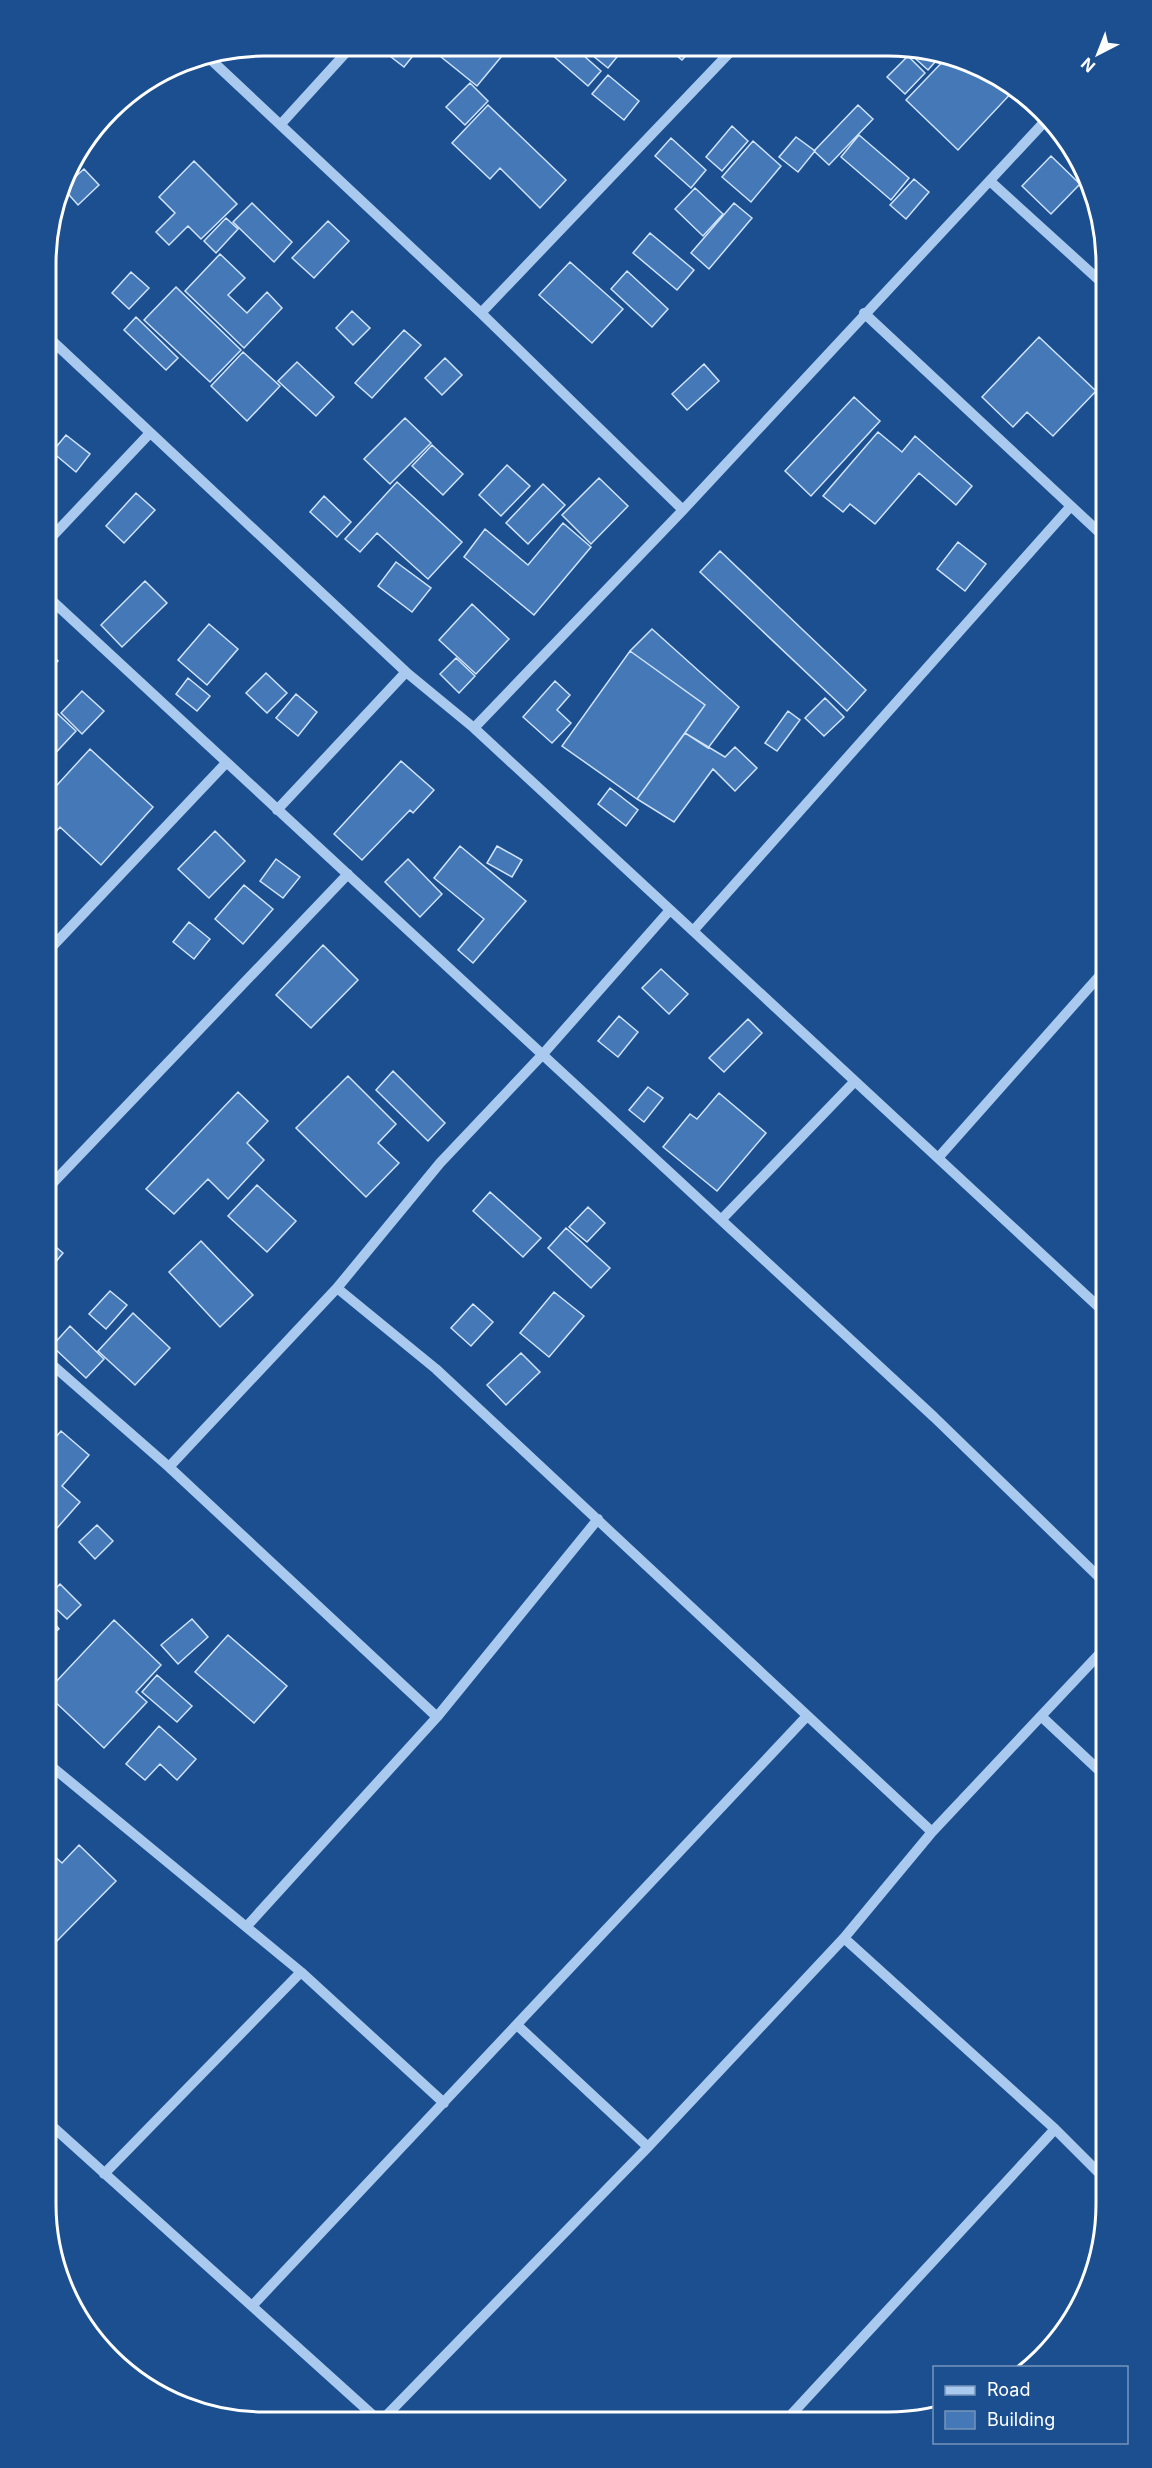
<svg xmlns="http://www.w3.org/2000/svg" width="1152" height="2468" font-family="Inter,sans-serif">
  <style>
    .building { fill: #4478b7; stroke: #cfe3fa; stroke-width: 1.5 }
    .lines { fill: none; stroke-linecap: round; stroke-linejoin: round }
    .minor { stroke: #a9c9ee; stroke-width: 10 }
    .rim { fill: none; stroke: #fff; stroke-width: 3 }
  </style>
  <rect width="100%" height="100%" fill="#1b4f8f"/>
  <path class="building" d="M 377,46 L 419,46 L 420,47 L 404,67 Z
    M 432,46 L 501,46 L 506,51 L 477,86 L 430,48 Z
    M 543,47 L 574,47 L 601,71 L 588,86 Z
    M 582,47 L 625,47 L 608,68 Z
    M 667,48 L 693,48 L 682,60 Z
    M 910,49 L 931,49 L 943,53 L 928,70 L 908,52 Z
    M 949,55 L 985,68 L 1016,88 L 958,150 L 906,100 Z
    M 908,56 L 925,73 L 905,94 L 887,77 Z
    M 608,75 L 639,101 L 624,120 L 592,94 Z
    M 470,83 L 488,101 L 465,125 L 446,107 Z
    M 488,105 L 566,180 L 540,208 L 500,168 L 490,179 L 452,143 Z
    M 858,105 L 873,119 L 829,165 L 814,151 Z
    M 732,126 L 748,141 L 722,171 L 706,157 Z
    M 859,135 L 909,178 L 891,200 L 841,157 Z
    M 796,137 L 815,151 L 798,172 L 779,157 Z
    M 671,138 L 706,170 L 691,188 L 655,156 Z
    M 753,141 L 781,166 L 751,202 L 722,177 Z
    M 1051,156 L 1080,184 L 1051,214 L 1022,186 Z
    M 194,161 L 237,204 L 201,239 L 188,226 L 169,245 L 156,232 L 175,213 L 159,197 Z
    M 84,169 L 99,185 L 78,205 L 63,188 Z
    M 914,179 L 929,192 L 906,219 L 890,205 Z
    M 695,188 L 723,214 L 703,236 L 675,209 Z
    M 252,203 L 292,242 L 274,262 L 233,222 Z
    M 734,203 L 752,218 L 709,269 L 691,253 Z
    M 226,218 L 238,229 L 216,253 L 204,241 Z
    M 328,221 L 349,241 L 314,278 L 292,258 Z
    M 650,233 L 694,270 L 677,290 L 633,253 Z
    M 220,254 L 245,278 L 228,295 L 247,313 L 267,292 L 282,308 L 244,348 L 185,291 Z
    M 570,262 L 623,309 L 592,343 L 539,295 Z
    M 627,271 L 668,309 L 652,327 L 611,289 Z
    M 131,272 L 149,288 L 129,309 L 112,293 Z
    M 176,287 L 241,350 L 210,382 L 144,320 Z
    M 352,311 L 370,328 L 353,345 L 336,328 Z
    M 136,317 L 178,358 L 166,370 L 124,330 Z
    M 404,330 L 421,345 L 372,398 L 355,383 Z
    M 1039,337 L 1096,391 L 1053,436 L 1027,412 L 1013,427 L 982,397 Z
    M 243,352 L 280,386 L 247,421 L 211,386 Z
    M 445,358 L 462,375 L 442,395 L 425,378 Z
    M 297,362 L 334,397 L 316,416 L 278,381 Z
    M 704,364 L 719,381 L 687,410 L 672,394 Z
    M 854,397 L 880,421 L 811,496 L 785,471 Z
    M 405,418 L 431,443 L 390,484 L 364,459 Z
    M 878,432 L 902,452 L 915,436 L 972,486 L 956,505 L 919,473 L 875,524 L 850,504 L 843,512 L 823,496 Z
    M 66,435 L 90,454 L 76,472 L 52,452 Z
    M 432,445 L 463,474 L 443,495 L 412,466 Z
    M 507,465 L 530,486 L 501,516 L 479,495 Z
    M 599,478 L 628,506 L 591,544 L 562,515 Z
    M 397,482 L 462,542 L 428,579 L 377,533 L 360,552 L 345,539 Z
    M 543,484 L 565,505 L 528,544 L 506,523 Z
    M 136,493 L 155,510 L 124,543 L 106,526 Z
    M 324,496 L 351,522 L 337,537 L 310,512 Z
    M 563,523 L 591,547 L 534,615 L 464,557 L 485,529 L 528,565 Z
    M 958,542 L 986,564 L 965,591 L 937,569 Z
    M 720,551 L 866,690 L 847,711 L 700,572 Z
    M 396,562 L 431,588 L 412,612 L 378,586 Z
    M 145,581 L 167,603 L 122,647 L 101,625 Z
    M 472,604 L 509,639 L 476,674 L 439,640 Z
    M 209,624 L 238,649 L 207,685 L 178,660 Z
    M 652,629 L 739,707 L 708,748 L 685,733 L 705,705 L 630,651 Z
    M 47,649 L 58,661 L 47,671 Z
    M 630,651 L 705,705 L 637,799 L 562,746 Z
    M 456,658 L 475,676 L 459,693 L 440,674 Z
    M 266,673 L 287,693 L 267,713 L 246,693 Z
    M 188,678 L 210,696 L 197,711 L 176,694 Z
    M 555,681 L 570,695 L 557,710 L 571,723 L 552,743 L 523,717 Z
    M 82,691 L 104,711 L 82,734 L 61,713 Z
    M 296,694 L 317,712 L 298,736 L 276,718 Z
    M 825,698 L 844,717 L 824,736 L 805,718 Z
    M 47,704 L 76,731 L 47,762 Z
    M 788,711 L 800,720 L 777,751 L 765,743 Z
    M 685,733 L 725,757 L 735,747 L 757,768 L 735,791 L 713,769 L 674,822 L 637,799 Z
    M 90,749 L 153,807 L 101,865 L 60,827 L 48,841 L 47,796 Z
    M 401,761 L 434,790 L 413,813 L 410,810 L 362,860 L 334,834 Z
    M 610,788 L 638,810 L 626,826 L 598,804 Z
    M 215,831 L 245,861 L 209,898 L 178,869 Z
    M 460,846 L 526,901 L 473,963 L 458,950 L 484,919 L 434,878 Z
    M 497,846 L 522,860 L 512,877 L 487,863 Z
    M 276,859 L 300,877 L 283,898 L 260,881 Z
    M 408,859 L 442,894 L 420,917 L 385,882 Z
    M 244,885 L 273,909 L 243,944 L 215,919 Z
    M 189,922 L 210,939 L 194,959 L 173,942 Z
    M 323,945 L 358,980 L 311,1028 L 276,995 Z
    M 661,969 L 688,994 L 669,1014 L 642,988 Z
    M 619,1016 L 638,1032 L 618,1057 L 598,1041 Z
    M 748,1019 L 762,1033 L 724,1072 L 709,1058 Z
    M 393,1071 L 445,1123 L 428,1141 L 376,1090 Z
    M 348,1076 L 396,1124 L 378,1143 L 399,1163 L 366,1197 L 296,1128 Z
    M 648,1087 L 663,1098 L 644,1122 L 629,1110 Z
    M 238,1092 L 268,1121 L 247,1143 L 264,1160 L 228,1199 L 208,1179 L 174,1214 L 146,1189 Z
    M 719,1093 L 766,1133 L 717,1191 L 663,1147 L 690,1114 L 697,1119 Z
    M 257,1185 L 296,1221 L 267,1252 L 228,1216 Z
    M 490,1192 L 541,1238 L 523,1257 L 473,1211 Z
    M 588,1207 L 605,1223 L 587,1242 L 569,1227 Z
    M 566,1228 L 610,1268 L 591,1288 L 548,1248 Z
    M 49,1241 L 63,1253 L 49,1270 Z
    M 201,1241 L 253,1295 L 220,1327 L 169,1272 Z
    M 110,1291 L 127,1305 L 106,1329 L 89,1314 Z
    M 554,1292 L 584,1316 L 549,1357 L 520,1333 Z
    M 473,1304 L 493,1322 L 471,1346 L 451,1328 Z
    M 133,1313 L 170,1348 L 135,1385 L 98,1351 Z
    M 70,1326 L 104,1359 L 86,1378 L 52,1346 Z
    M 521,1353 L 540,1372 L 506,1405 L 487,1385 Z
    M 61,1431 L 89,1455 L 62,1486 L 80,1502 L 50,1536 L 50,1444 Z
    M 97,1525 L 113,1541 L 95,1559 L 79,1542 Z
    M 60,1584 L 81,1605 L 67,1619 L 50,1603 L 50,1594 Z
    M 50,1618 L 59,1629 L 50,1636 Z
    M 192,1619 L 208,1637 L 178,1664 L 161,1645 Z
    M 114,1620 L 161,1665 L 136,1692 L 147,1702 L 104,1748 L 51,1698 L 51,1687 Z
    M 228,1635 L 287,1686 L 254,1723 L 195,1672 Z
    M 157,1675 L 192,1706 L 177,1722 L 142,1692 Z
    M 159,1726 L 196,1759 L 177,1780 L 160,1764 L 145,1780 L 126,1764 Z
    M 79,1845 L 116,1881 L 55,1943 L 51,1939 L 51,1853 L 62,1863 Z"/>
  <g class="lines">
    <path class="minor" d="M 207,56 L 481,313 L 683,510
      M 281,124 L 352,46
      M 991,182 L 1100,281
      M 481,313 L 734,48
      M 864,313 L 1101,534
      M 46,335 L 406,672 L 474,728 L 1103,1311
      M 47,542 L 150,433
      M 47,596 L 934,1417 L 1104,1582
      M 474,728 L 683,510 L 1048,118
      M 277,810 L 406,672
      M 693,931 L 1071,506
      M 48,951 L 225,764
      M 938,1158 L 1102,973
      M 49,1187 L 348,874
      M 721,1220 L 855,1081
      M 337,1288 L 436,1369 L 932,1832
      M 49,1362 L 169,1467
      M 437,1717 L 598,1519
      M 1042,1717 L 1105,1776
      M 51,1766 L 301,1972 L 444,2103
      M 247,1926 L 437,1717 L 169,1467 L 337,1288 L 440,1163 L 543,1054 L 670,910
      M 844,1938 L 1055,2129 L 1106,2180
      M 517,2025 L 648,2147
      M 52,2126 L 376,2418
      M 104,2174 L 301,1972
      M 252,2306 L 807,1716
      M 790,2416 L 1055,2129
      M 384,2418 L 648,2147 L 844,1938 L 932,1832 L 1105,1648"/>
  </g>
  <path d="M0 0H1152V2468H0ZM264 56H888A208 208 0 0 1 1096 264V2204A208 208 0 0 1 888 2412H264A208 208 0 0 1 56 2204V264A208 208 0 0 1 264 56Z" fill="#1b4f8f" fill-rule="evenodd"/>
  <path class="rim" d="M264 56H888A208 208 0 0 1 1096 264V2204A208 208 0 0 1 888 2412H264A208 208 0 0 1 56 2204V264A208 208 0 0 1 264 56Z"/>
  <rect x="933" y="2366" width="195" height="78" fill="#1b4f8f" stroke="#7695bc" stroke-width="1.5"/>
  <rect x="945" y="2386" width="30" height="9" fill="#a9c9ee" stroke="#7695bc" stroke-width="1.5"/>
  <text x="987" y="2396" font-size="18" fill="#ffffff">Road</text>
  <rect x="945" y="2411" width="30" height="18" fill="#4478b7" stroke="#7695bc" stroke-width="1.5"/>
  <text x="987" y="2426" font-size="18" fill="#ffffff">Building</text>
  <g transform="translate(1098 54) rotate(222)" stroke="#1b4f8f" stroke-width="4.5" paint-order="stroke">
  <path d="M0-4.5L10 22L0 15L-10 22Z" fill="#ffffff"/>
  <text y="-9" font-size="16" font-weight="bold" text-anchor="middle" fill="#ffffff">N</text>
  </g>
</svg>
